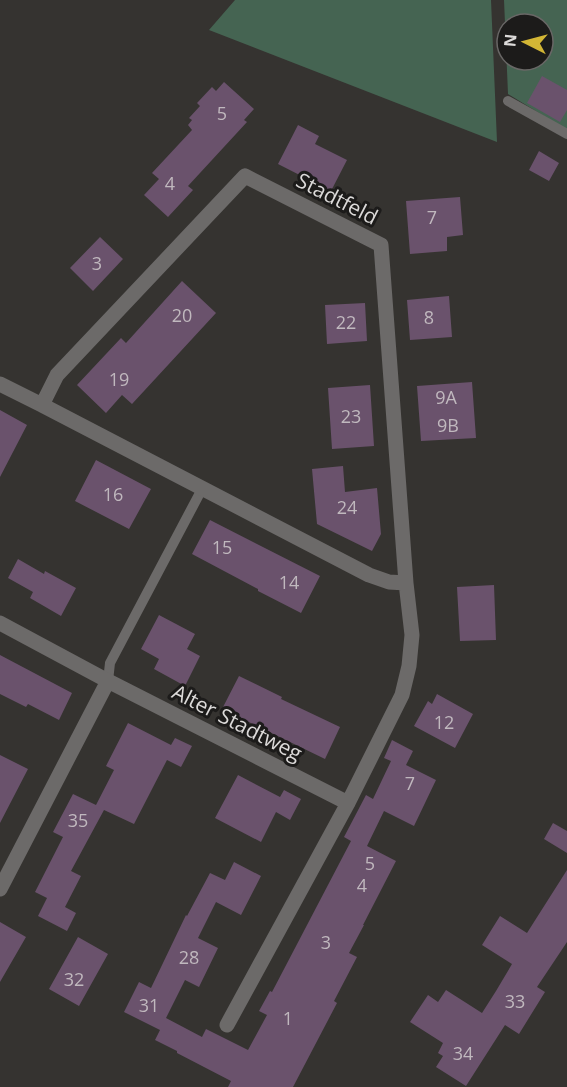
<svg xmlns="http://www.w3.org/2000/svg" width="567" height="1087" font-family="'Open Sans',sans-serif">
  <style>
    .green { fill: #456452; fill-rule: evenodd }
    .building { fill: #6a526c }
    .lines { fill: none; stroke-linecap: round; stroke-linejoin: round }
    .service { stroke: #6c6a69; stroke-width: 10 }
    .minor { stroke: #6c6a69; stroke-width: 15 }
    .labels { text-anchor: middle; stroke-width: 6; stroke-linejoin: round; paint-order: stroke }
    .number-label { font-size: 18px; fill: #c0b8be }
    .street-label { font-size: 21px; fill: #dcdad9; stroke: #1c1b1a }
  </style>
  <rect width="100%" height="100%" fill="#353330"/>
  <path class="green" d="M 235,0 L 491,0 L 497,142 L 209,30 Z
    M 504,0 L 567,0 L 567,130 L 508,94 ZM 507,24 L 543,24 L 543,60 L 507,60 Z"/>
  <path class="building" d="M 542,76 L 567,90 L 567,110 L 560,122 L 527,103 Z
    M 224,82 L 254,109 L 244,120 L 247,122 L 188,186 L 193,190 L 168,217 L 144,195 L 159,179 L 152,173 L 192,130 L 188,125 L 192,120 L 189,118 L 200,106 L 197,103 L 212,87 L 216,91 Z
    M 298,125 L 319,136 L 315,144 L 347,160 L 331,191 L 278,164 Z
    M 539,151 L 559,163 L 549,181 L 529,170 Z
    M 460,197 L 463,235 L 447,237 L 447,251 L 410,254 L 406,201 Z
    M 100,237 L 123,259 L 93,291 L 70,268 Z
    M 182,281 L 216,313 L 132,404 L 122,395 L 106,413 L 77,385 L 121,338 L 126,343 Z
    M 449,296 L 452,337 L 410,340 L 407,300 Z
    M 365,303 L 367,341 L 327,344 L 325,305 Z
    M 472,382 L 476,438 L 421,441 L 417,386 Z
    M 370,385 L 374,446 L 332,449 L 328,388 Z
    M 0,410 L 27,425 L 0,477 Z
    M 96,460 L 151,489 L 129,529 L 75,501 Z
    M 343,466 L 345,492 L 377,488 L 381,534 L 372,551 L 317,524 L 312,469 Z
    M 210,520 L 320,576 L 301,613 L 258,591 L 258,589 L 192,554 Z
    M 18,559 L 44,574 L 45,571 L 76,588 L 61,616 L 30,598 L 33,592 L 8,578 Z
    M 494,585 L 496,640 L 460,641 L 457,587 Z
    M 159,615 L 195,634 L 187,649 L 200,656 L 185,686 L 154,669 L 159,659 L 141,649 Z
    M 0,655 L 72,693 L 59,720 L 28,704 L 26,707 L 0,694 Z
    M 239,676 L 282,697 L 281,699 L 340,727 L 325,759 L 222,709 Z
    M 437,694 L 473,714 L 455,748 L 414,726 L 428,701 L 432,704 Z
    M 128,723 L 171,745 L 175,738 L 192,746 L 181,767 L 167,760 L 134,824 L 104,810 L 71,871 L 81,876 L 65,907 L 76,913 L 67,931 L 38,916 L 47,898 L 35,892 L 63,837 L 53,832 L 73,794 L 96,805 L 114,770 L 106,766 Z
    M 392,740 L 413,751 L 406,765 L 436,780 L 414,826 L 384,811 L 367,846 L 396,861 L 363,925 L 364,925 L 349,953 L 357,957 L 334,1001 L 337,1003 L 293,1087 L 228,1087 L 231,1081 L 177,1053 L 177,1051 L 155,1040 L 160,1030 L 124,1012 L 139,982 L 151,988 L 186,915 L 187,916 L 210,873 L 225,880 L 234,862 L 261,876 L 241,915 L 216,902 L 198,938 L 218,948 L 199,987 L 185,980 L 166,1018 L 202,1037 L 206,1029 L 248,1050 L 267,1015 L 259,1011 L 270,991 L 272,992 L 351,841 L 344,837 L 366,795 L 373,799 L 391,761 L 384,758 Z
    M 0,755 L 28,769 L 0,823 Z
    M 238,775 L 280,797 L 284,790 L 301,799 L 290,820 L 276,812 L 261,842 L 215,818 Z
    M 553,823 L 567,831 L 567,853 L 544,839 Z
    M 567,870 L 567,942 L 537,987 L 545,992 L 519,1034 L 505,1025 L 466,1086 L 436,1067 L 443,1056 L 438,1053 L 443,1043 L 410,1022 L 428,995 L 438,1002 L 446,990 L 482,1013 L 496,991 L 512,964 L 482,945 L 500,916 L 527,933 Z
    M 0,922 L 26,937 L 0,982 Z
    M 78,937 L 108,954 L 79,1006 L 49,989 Z"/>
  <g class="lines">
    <path class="service" d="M 508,101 L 567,134
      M 108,681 L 110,663 L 202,489"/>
    <path class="minor" d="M 0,384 L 42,405 L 57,375 L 245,176 L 381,245 L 406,583 L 412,635 L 409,666 L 402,695 L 348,803 L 227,1025
      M 42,405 L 369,575 L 389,582 L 406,583
      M 0,623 L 108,681 L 348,803
      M 0,889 L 108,681"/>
  </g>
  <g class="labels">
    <g class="number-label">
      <text x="222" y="120">5</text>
      <text x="170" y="190">4</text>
      <text x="432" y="224">7</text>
      <text x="97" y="270">3</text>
      <text x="182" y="322">20</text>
      <text x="429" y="324">8</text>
      <text x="346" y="329">22</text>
      <text x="119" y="386">19</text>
      <text x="446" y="404">9A</text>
      <text x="351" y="423">23</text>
      <text x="448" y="432">9B</text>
      <text x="113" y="501">16</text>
      <text x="347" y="514">24</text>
      <text x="222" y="554">15</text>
      <text x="289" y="589">14</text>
      <text x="444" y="729">12</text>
      <text x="410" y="790">7</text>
      <text x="78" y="827">35</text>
      <text x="370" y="870">5</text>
      <text x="362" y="892">4</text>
      <text x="326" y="949">3</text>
      <text x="189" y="964">28</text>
      <text x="74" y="986">32</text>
      <text x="515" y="1008">33</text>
      <text x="149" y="1012">31</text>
      <text x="288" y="1025">1</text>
      <text x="463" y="1060">34</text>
    </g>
    <g class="street-label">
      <text transform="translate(337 199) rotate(27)" y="7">Stadtfeld</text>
      <text transform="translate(237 723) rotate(27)" y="7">Alter Stadtweg</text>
    </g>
  </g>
  <g transform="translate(525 42) rotate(276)"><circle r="28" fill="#1c1b1a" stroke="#696766" stroke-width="1.5"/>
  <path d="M0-4.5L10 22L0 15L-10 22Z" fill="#d3b635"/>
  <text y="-9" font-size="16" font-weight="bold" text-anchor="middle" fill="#dcdad9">N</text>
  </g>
</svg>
